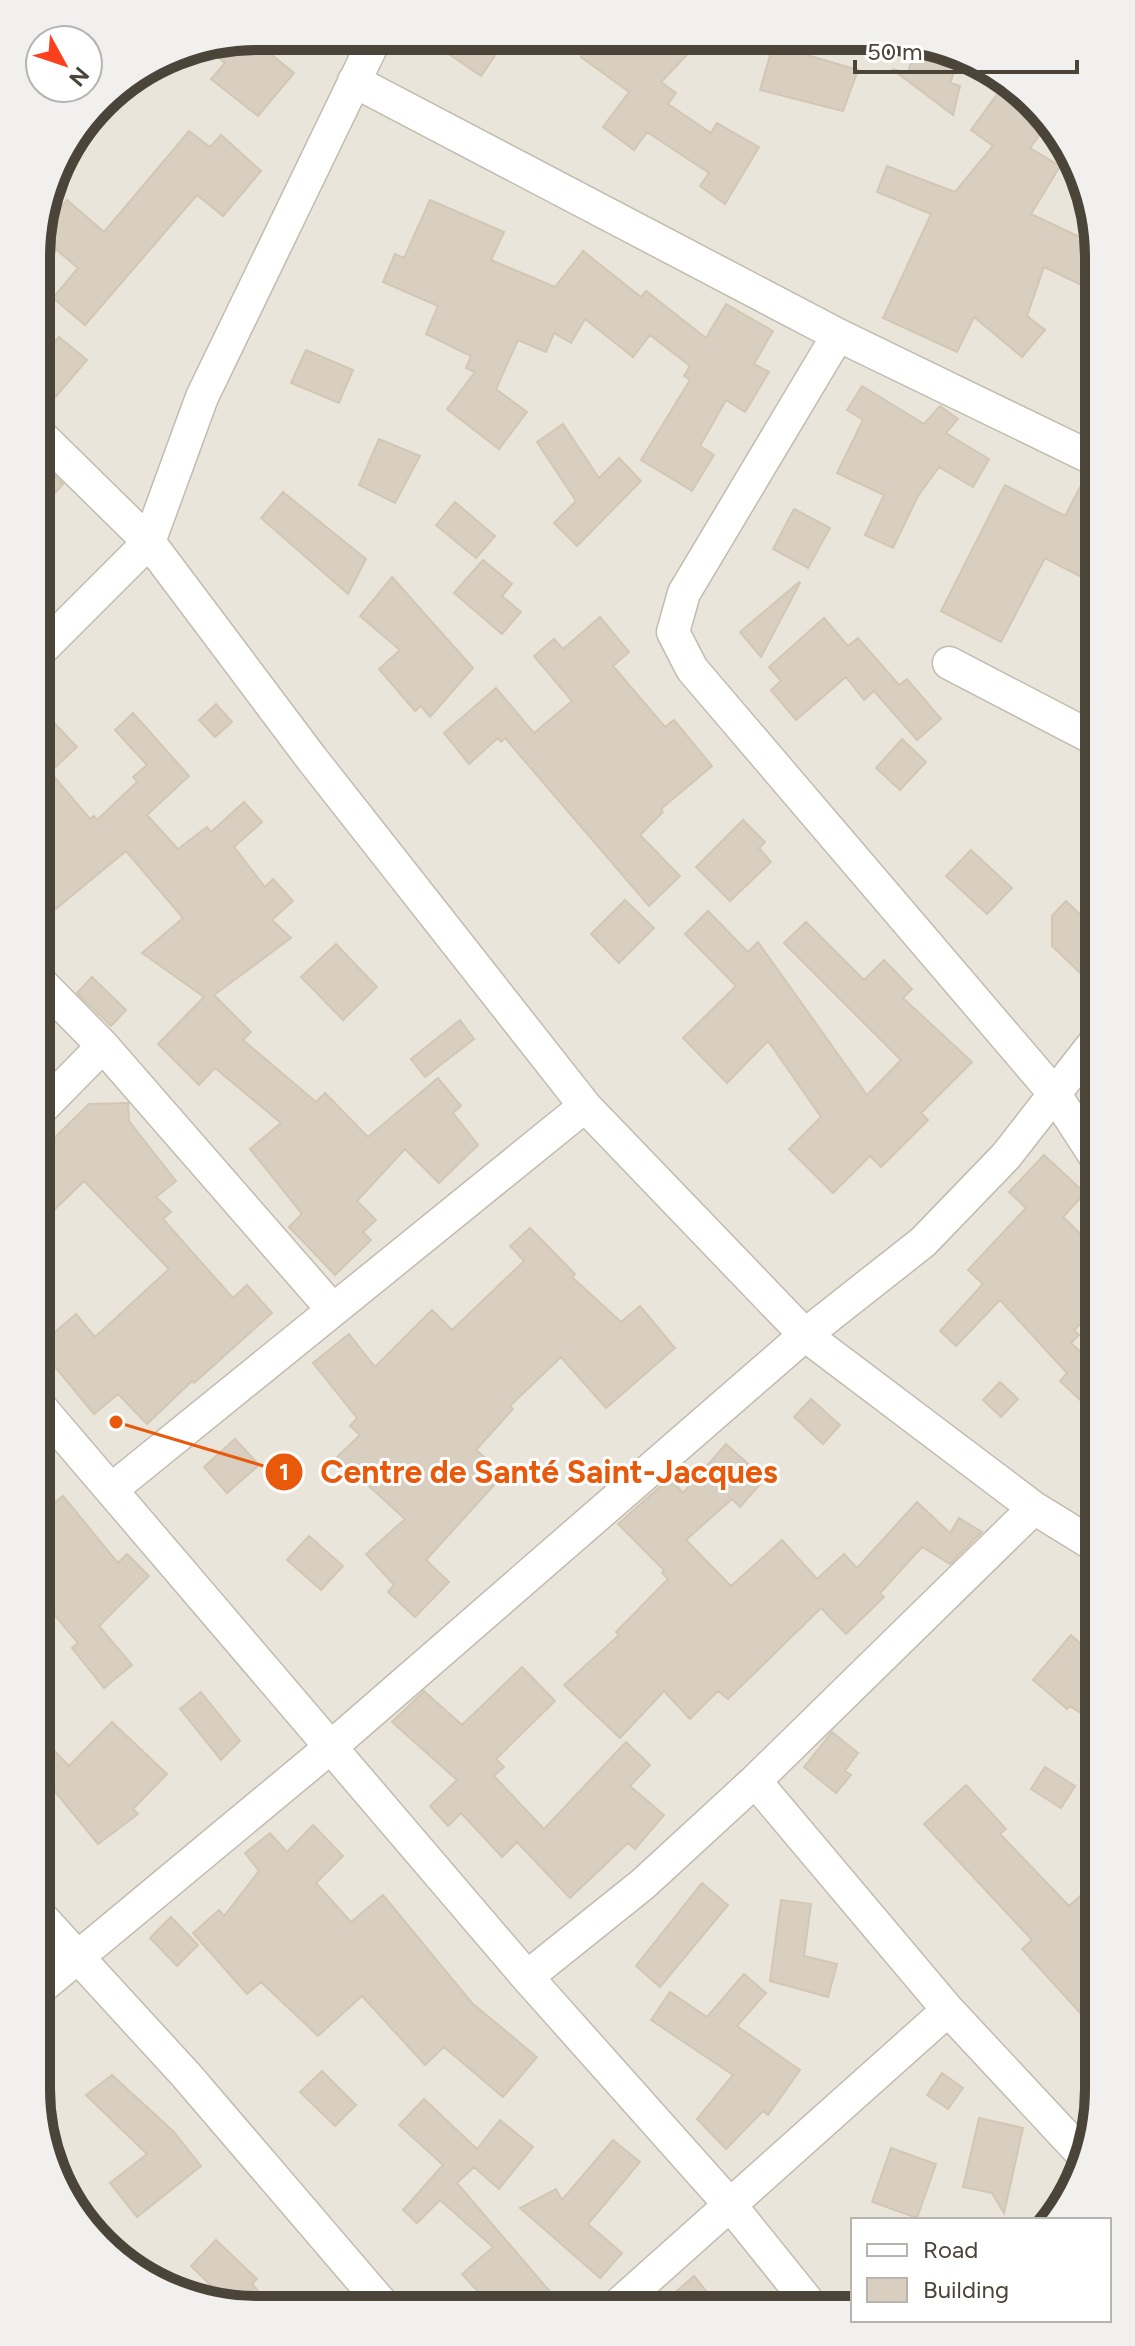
<svg xmlns="http://www.w3.org/2000/svg" width="1135" height="2346" font-family="Figtree,sans-serif">
  <style>
    .residential { fill: #eae5da }
    .building { fill: #d8cfc1; stroke: #d3c7b4; stroke-width: 2 }
    .lines { fill: none; stroke-linecap: round; stroke-linejoin: round }
    .minor-casing { stroke: #c2bbae; stroke-width: 35 }
    .minor { stroke: #fff; stroke-width: 32 }
    .rim { fill: none; stroke: #4b4439; stroke-width: 10 }
    .leader { fill: none; stroke: #e8590c; stroke-width: 3 }
    .callout-dot { fill: #e8590c; stroke: #fff; stroke-width: 3 }
    .mark-label { font-size: 24px; text-anchor: middle; font-weight: bold; fill: #fff }
    .callout-label { font-size: 32px; text-anchor: middle; font-weight: bold; fill: #e8590c; stroke: #fff; stroke-width: 6; stroke-linejoin: round; paint-order: stroke }
  </style>
  <rect width="100%" height="100%" fill="#f6f3ec"/>
  <path class="residential" d="M 257,36 L 921,40 L 1024,91 L 1091,199 L 1098,2104 L 1082,2173 L 1053,2220 L 853,2220 L 853,2303 L 214,2306 L 111,2255 L 44,2147 L 38,229 L 59,159 L 111,91 L 173,53 Z"/>
  <path class="building" d="M 257,36 L 290,36 L 272,55 L 294,73 L 258,116 L 211,79 L 225,63 L 205,46 Z
    M 424,37 L 453,37 L 507,38 L 481,76 Z
    M 595,38 L 702,39 L 661,82 L 676,93 L 668,104 L 711,133 L 717,123 L 759,147 L 725,204 L 700,186 L 709,173 L 647,132 L 634,150 L 603,127 L 629,92 L 581,57 Z
    M 917,40 L 959,59 L 950,83 L 960,86 L 953,115 L 892,69 L 908,73 Z
    M 773,45 L 858,70 L 843,111 L 760,90 Z
    M 1001,89 L 1041,118 L 1046,126 L 1030,148 L 1060,166 L 1031,214 L 1092,243 L 1092,290 L 1044,267 L 1027,316 L 1045,330 L 1022,357 L 974,317 L 957,352 L 883,318 L 931,214 L 877,192 L 887,166 L 955,192 L 993,146 L 971,130 Z
    M 189,131 L 210,147 L 221,135 L 261,171 L 223,216 L 197,195 L 85,325 L 53,298 L 78,268 L 38,234 L 67,200 L 104,232 Z
    M 430,200 L 504,232 L 491,260 L 555,287 L 583,251 L 641,297 L 646,291 L 706,338 L 726,304 L 773,331 L 754,364 L 769,372 L 745,412 L 726,400 L 700,446 L 714,455 L 692,491 L 641,460 L 690,380 L 684,376 L 690,366 L 650,335 L 633,357 L 585,319 L 571,343 L 554,333 L 546,352 L 518,340 L 496,389 L 527,412 L 499,449 L 447,409 L 475,372 L 466,368 L 471,356 L 426,334 L 438,306 L 383,282 L 395,254 L 404,258 Z
    M 59,337 L 87,360 L 52,401 L 38,389 L 38,361 Z
    M 306,350 L 353,370 L 339,403 L 291,383 Z
    M 862,386 L 924,424 L 940,406 L 958,419 L 946,433 L 989,459 L 973,487 L 939,467 L 918,496 L 893,548 L 865,535 L 884,495 L 837,473 L 863,420 L 847,410 Z
    M 563,424 L 599,478 L 619,458 L 641,481 L 577,546 L 554,523 L 576,501 L 537,442 Z
    M 379,439 L 420,456 L 395,503 L 359,485 Z
    M 39,460 L 63,484 L 39,511 Z
    M 1086,476 L 1092,477 L 1093,583 L 1045,558 L 1001,642 L 941,611 L 1005,485 L 1065,516 Z
    M 283,492 L 366,559 L 348,594 L 261,518 Z
    M 455,502 L 495,536 L 476,558 L 436,525 Z
    M 794,509 L 830,528 L 808,568 L 773,549 Z
    M 483,560 L 512,584 L 502,596 L 521,612 L 502,634 L 454,593 Z
    M 392,577 L 473,668 L 430,717 L 421,706 L 415,711 L 379,669 L 400,650 L 360,616 Z
    M 799,582 L 800,583 L 761,657 L 740,632 Z
    M 600,617 L 629,652 L 613,666 L 665,727 L 674,720 L 712,766 L 661,809 L 663,812 L 640,835 L 680,876 L 649,906 L 505,738 L 501,742 L 498,738 L 469,764 L 444,733 L 496,688 L 534,733 L 572,701 L 534,656 L 554,639 L 563,649 Z
    M 824,618 L 848,646 L 858,638 L 899,685 L 907,679 L 941,719 L 917,740 L 874,691 L 864,700 L 846,677 L 796,720 L 771,690 L 781,681 L 769,667 Z
    M 216,704 L 232,722 L 215,737 L 199,720 Z
    M 39,707 L 77,747 L 50,772 L 90,819 L 94,816 L 97,820 L 137,782 L 133,777 L 147,765 L 115,730 L 133,713 L 189,776 L 147,815 L 178,849 L 207,827 L 211,832 L 244,802 L 262,822 L 234,847 L 265,887 L 273,879 L 293,901 L 272,920 L 291,938 L 214,995 L 251,1032 L 243,1040 L 316,1102 L 325,1093 L 368,1137 L 438,1078 L 461,1106 L 453,1113 L 478,1145 L 439,1183 L 405,1149 L 357,1201 L 376,1220 L 363,1232 L 371,1240 L 335,1275 L 289,1227 L 302,1214 L 250,1149 L 281,1123 L 215,1068 L 199,1085 L 158,1044 L 204,997 L 142,953 L 183,918 L 126,851 L 40,922 Z
    M 902,739 L 926,762 L 900,790 L 876,768 Z
    M 743,820 L 765,842 L 759,848 L 771,862 L 730,901 L 696,867 Z
    M 971,850 L 1012,888 L 987,914 L 946,876 Z
    M 625,900 L 654,928 L 619,963 L 591,934 Z
    M 1066,901 L 1094,928 L 1094,986 L 1052,946 L 1052,916 Z
    M 708,911 L 748,952 L 758,942 L 867,1095 L 901,1060 L 784,943 L 806,922 L 864,980 L 884,960 L 912,989 L 903,998 L 972,1062 L 921,1113 L 928,1120 L 881,1167 L 870,1156 L 833,1193 L 789,1149 L 821,1117 L 768,1041 L 727,1083 L 683,1038 L 736,986 L 685,934 Z
    M 336,944 L 377,987 L 343,1020 L 301,977 Z
    M 92,977 L 126,1010 L 111,1026 L 77,993 Z
    M 460,1020 L 474,1039 L 425,1077 L 411,1059 Z
    M 128,1103 L 129,1121 L 176,1181 L 156,1197 L 171,1212 L 163,1219 L 233,1298 L 247,1285 L 272,1313 L 194,1383 L 192,1381 L 147,1424 L 118,1394 L 94,1414 L 41,1350 L 41,1344 L 76,1314 L 95,1337 L 169,1269 L 84,1181 L 41,1223 L 41,1151 L 89,1104 Z
    M 1044,1155 L 1085,1193 L 1063,1217 L 1095,1248 L 1096,1308 L 1074,1330 L 1079,1335 L 1071,1343 L 1096,1366 L 1096,1415 L 1060,1381 L 1067,1373 L 1000,1300 L 956,1346 L 940,1331 L 983,1284 L 968,1270 L 1026,1208 L 1009,1192 Z
    M 530,1228 L 575,1274 L 572,1277 L 621,1322 L 640,1306 L 675,1348 L 606,1408 L 561,1357 L 510,1406 L 513,1409 L 476,1450 L 504,1474 L 426,1560 L 449,1582 L 415,1617 L 388,1592 L 394,1585 L 366,1554 L 405,1519 L 337,1457 L 360,1435 L 350,1426 L 357,1418 L 313,1363 L 349,1334 L 375,1367 L 432,1310 L 452,1330 L 524,1261 L 510,1246 Z
    M 1000,1382 L 1018,1399 L 1001,1417 L 983,1400 Z
    M 811,1399 L 840,1425 L 823,1444 L 794,1417 Z
    M 235,1439 L 259,1465 L 227,1493 L 204,1467 Z
    M 726,1444 L 765,1479 L 740,1507 L 732,1499 L 686,1540 L 731,1586 L 782,1540 L 817,1579 L 844,1554 L 857,1568 L 917,1502 L 950,1533 L 959,1518 L 982,1532 L 950,1564 L 922,1547 L 880,1593 L 884,1597 L 846,1634 L 821,1608 L 728,1699 L 718,1691 L 690,1719 L 664,1691 L 620,1738 L 564,1685 L 619,1635 L 616,1632 L 668,1579 L 662,1573 L 664,1570 L 618,1524 L 670,1478 L 683,1493 Z
    M 63,1496 L 118,1563 L 127,1554 L 149,1576 L 99,1626 L 132,1665 L 104,1688 L 72,1648 L 78,1643 L 42,1600 L 42,1513 Z
    M 309,1536 L 343,1566 L 321,1590 L 287,1560 Z
    M 1071,1635 L 1097,1658 L 1097,1724 L 1070,1706 L 1067,1709 L 1033,1680 Z
    M 522,1667 L 555,1701 L 496,1759 L 504,1767 L 494,1776 L 544,1829 L 626,1742 L 650,1765 L 630,1786 L 664,1815 L 635,1849 L 628,1843 L 570,1898 L 517,1842 L 502,1857 L 461,1813 L 448,1826 L 430,1806 L 457,1780 L 392,1722 L 424,1691 L 462,1725 Z
    M 201,1692 L 240,1741 L 221,1760 L 180,1709 Z
    M 112,1722 L 167,1774 L 133,1809 L 138,1814 L 98,1844 L 53,1789 L 43,1799 L 42,1738 L 69,1766 Z
    M 832,1732 L 858,1753 L 845,1771 L 851,1775 L 836,1793 L 804,1767 Z
    M 1045,1767 L 1075,1786 L 1061,1808 L 1031,1789 Z
    M 966,1785 L 1006,1829 L 1000,1834 L 1069,1906 L 1098,1880 L 1098,2002 L 1083,2016 L 1022,1949 L 1032,1940 L 924,1824 Z
    M 313,1825 L 343,1856 L 316,1883 L 351,1922 L 383,1895 L 472,2003 L 537,2057 L 503,2097 L 444,2047 L 425,2065 L 362,1996 L 318,2036 L 261,1982 L 247,1994 L 193,1933 L 219,1910 L 224,1916 L 259,1871 L 245,1853 L 270,1833 L 287,1852 Z
    M 702,1883 L 728,1905 L 660,1987 L 636,1966 Z
    M 781,1900 L 811,1904 L 804,1956 L 837,1964 L 828,1997 L 770,1981 Z
    M 171,1917 L 198,1945 L 177,1966 L 150,1938 Z
    M 744,1974 L 766,1993 L 737,2026 L 800,2070 L 768,2115 L 763,2111 L 726,2149 L 697,2119 L 733,2075 L 651,2020 L 670,1992 L 707,2017 Z
    M 322,2071 L 356,2105 L 335,2126 L 300,2092 Z
    M 942,2073 L 963,2088 L 948,2109 L 927,2095 Z
    M 112,2075 L 174,2132 L 201,2166 L 137,2217 L 110,2183 L 147,2154 L 86,2095 Z
    M 424,2099 L 477,2149 L 500,2120 L 533,2147 L 499,2189 L 474,2167 L 457,2183 L 552,2294 L 540,2304 L 489,2304 L 462,2274 L 493,2247 L 440,2200 L 417,2223 L 403,2210 L 443,2165 L 399,2125 Z
    M 979,2118 L 1023,2128 L 1004,2213 L 992,2193 L 963,2187 Z
    M 613,2140 L 640,2162 L 588,2224 L 622,2253 L 600,2278 L 520,2208 L 556,2189 L 562,2200 Z
    M 891,2148 L 936,2164 L 917,2218 L 872,2202 Z
    M 216,2240 L 257,2279 L 252,2284 L 272,2306 L 232,2306 L 191,2266 Z
    M 694,2276 L 716,2303 L 662,2304 Z"/>
  <g class="lines">
    <defs>
      <path id="minor" d="M 354,81 L 838,335 L 1092,458
        M 838,335 L 684,593 L 673,632 L 692,669 L 1054,1093 L 1095,1156
        M 38,433 L 149,542 L 312,759 L 585,1106 L 805,1335 L 1034,1508 L 1096,1546
        M 39,652 L 149,542 L 202,397 L 376,37
        M 949,663 L 1093,738
        M 40,982 L 103,1046 L 333,1310
        M 41,1109 L 103,1046
        M 41,1408 L 527,1977 L 731,2206 L 809,2303
        M 111,1490 L 585,1106
        M 755,1781 L 948,2010 L 1086,2158
        M 43,1919 L 186,2075 L 383,2305
        M 527,1977 L 643,1884 L 755,1781 L 1034,1508
        M 43,1986 L 332,1746 L 805,1335 L 923,1242 L 1006,1156 L 1095,1042
        M 619,2304 L 948,2010"/>
    </defs>
    <use href="#minor" class="minor-casing"/>
    <use href="#minor" class="minor"/>
  </g>
  <path d="M0 0H1135V2346H0ZM257 50H878A207 207 0 0 1 1085 257V2089A207 207 0 0 1 878 2296H257A207 207 0 0 1 50 2089V257A207 207 0 0 1 257 50Z" fill="#f1f0ef" fill-rule="evenodd"/>
  <path class="rim" d="M257 50H878A207 207 0 0 1 1085 257V2089A207 207 0 0 1 878 2296H257A207 207 0 0 1 50 2089V257A207 207 0 0 1 257 50Z"/>
  <path class="leader" d="M116 1422L284 1472"/>
  <g class="callout-dot">
    <circle cx="116" cy="1422" r="8"/>
    <circle cx="284" cy="1472" r="20"/>
  </g>
  <g class="mark-label">
    <text x="284" y="1480">1</text>
  </g>
  <g class="callout-label">
    <text x="549" y="1483">Centre de Santé Saint-Jacques</text>
  </g>
  <rect x="851" y="2218" width="260" height="104" fill="#ffffff" stroke="#b7b4b0" stroke-width="2"/>
  <rect x="867" y="2244" width="40" height="12" fill="#ffffff" stroke="#b7b4b0" stroke-width="2"/>
  <text x="923" y="2258" font-size="24" fill="#4b4439">Road</text>
  <rect x="867" y="2278" width="40" height="24" fill="#d8cfc1" stroke="#b7b4b0" stroke-width="2"/>
  <text x="923" y="2298" font-size="24" fill="#4b4439">Building</text>
  <g transform="translate(64 64) rotate(130)"><circle r="38" fill="#ffffff" stroke="#b7b4b0" stroke-width="2"/>
  <path d="M0-6L14 30L0 20L-14 30Z" fill="#fc3f1d"/>
  <text y="-12" font-size="22" font-weight="bold" text-anchor="middle" fill="#4b4439">N</text>
  </g>
  <path d="M855 60v12h222v-12" fill="none" stroke="#4b4439" stroke-width="4"/>
  <text x="867" y="60" font-size="24" fill="#4b4439" stroke="#ffffff" stroke-width="6" paint-order="stroke">50 m</text>
</svg>
